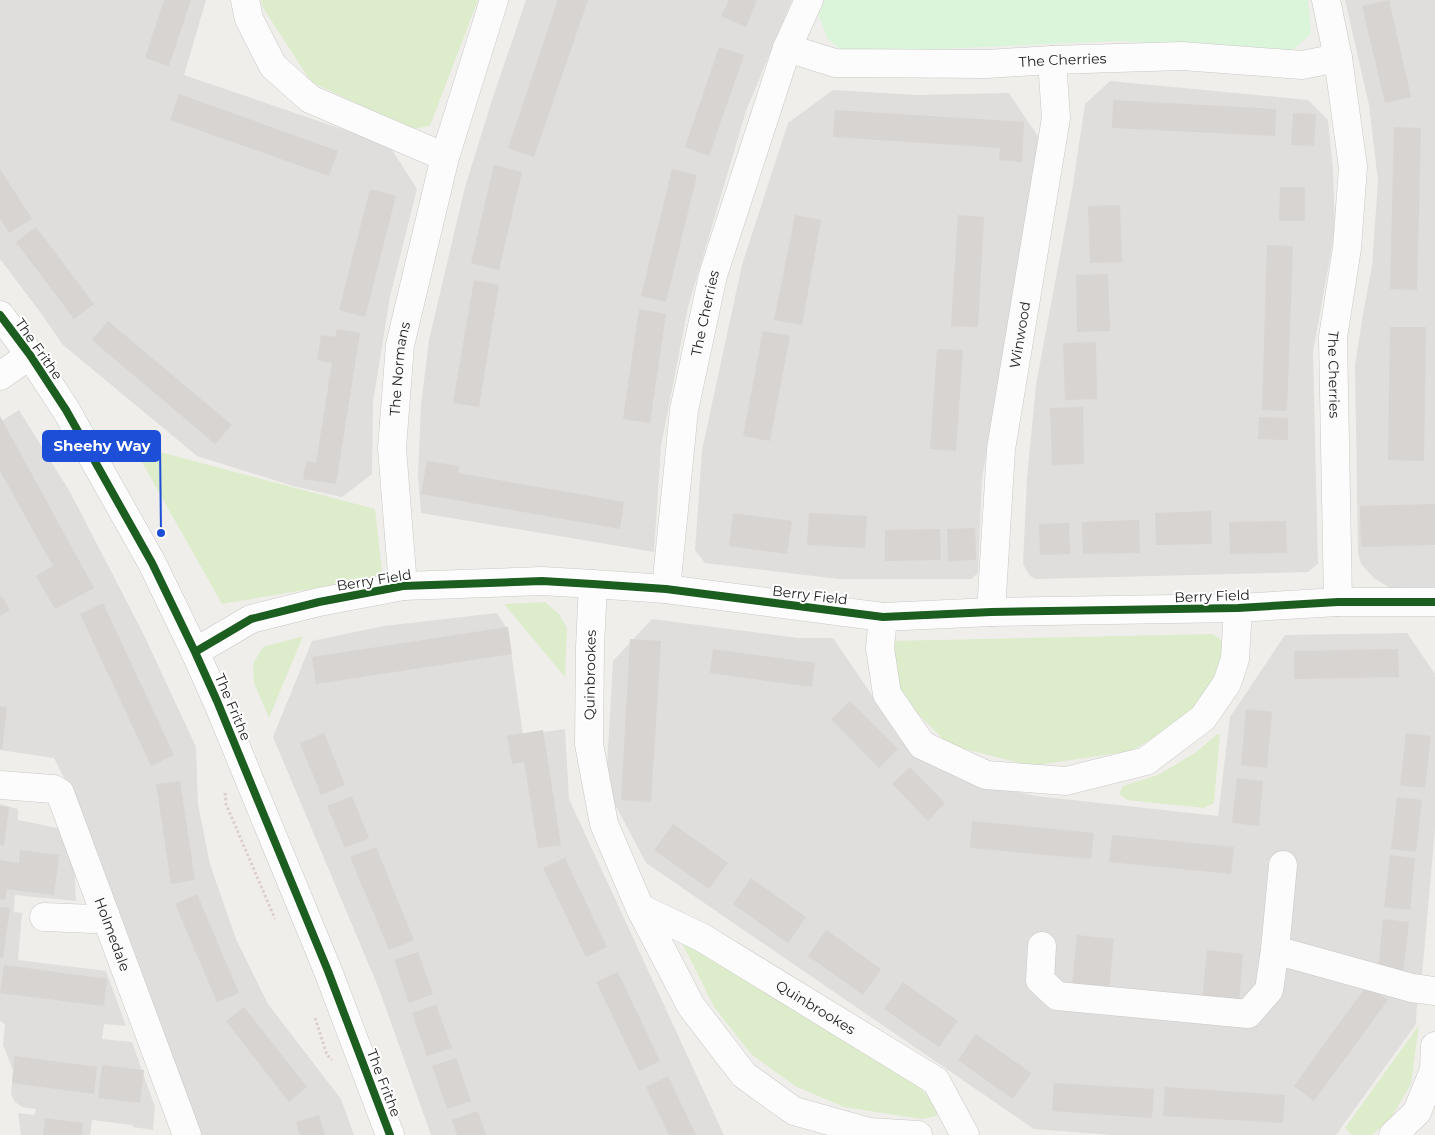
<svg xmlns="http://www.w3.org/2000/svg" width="1435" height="1135" font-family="Montserrat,sans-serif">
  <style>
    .residential { fill: #dfdedc }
    .grass { fill: #ddeccb }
    .park { fill: #daf5da }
    .building { fill: #d7d4d2 }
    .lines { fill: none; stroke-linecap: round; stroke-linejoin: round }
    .minor-casing { stroke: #c9c8c7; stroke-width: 29 }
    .path { stroke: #dccecd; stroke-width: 3; stroke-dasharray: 2.5 2.5; stroke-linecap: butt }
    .minor { stroke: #fdfcfc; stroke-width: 28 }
    .cycleway-casing { stroke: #fff; stroke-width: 11 }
    .cycleway { stroke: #1b5e20; stroke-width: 8 }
    .labels { text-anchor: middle; stroke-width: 4; stroke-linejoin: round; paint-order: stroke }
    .street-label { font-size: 14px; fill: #222; stroke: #fff }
    .leader { fill: none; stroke: #1d4ed8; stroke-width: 2 }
    .callout-dot { fill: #1d4ed8; stroke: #fff; stroke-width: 2 }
    .callout { fill: #1d4ed8; stroke: #1d4ed8; stroke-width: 2 }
    .callout-label { font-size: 15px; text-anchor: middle; font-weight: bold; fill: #fff }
  </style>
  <rect width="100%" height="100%" fill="#f0eeeb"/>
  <path class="residential" d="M 0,0 L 206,0 L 184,75 L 389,145 L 417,189 L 390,297 L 373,402 L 372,474 L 342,497 L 293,486 L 197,456 L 62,344 L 43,316 L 0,259 Z
    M 526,0 L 792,0 L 746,111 L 688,307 L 661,446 L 654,552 L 421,513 L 418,475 L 421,405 L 429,340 L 465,187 L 492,100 Z
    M 1345,0 L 1435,0 L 1435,587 L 1390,588 L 1374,578 L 1361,564 L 1358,552 L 1355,365 L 1363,314 L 1372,266 L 1378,181 L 1369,105 Z
    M 1110,81 L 1308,100 L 1328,120 L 1333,169 L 1335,230 L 1313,352 L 1318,564 L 1308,572 L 1036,579 L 1030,576 L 1023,564 L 1027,478 L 1036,385 L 1072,191 L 1085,104 Z
    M 833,90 L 917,95 L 1009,93 L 1039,138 L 1027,217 L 982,478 L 978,573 L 971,579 L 838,579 L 705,563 L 695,550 L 702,450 L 742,265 L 788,123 Z
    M 19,410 L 70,492 L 144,635 L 196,747 L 198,804 L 210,864 L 236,939 L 268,1004 L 341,1099 L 354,1135 L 199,1135 L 79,808 L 54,758 L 0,750 L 0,422 Z
    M 497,613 L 508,630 L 523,735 L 565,729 L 569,799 L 724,1135 L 431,1135 L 379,989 L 273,737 L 312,641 L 384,626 Z
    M 652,619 L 798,638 L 833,638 L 889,720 L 973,782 L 1036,796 L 1218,816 L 1230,717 L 1285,635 L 1407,633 L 1435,674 L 1435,829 L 1421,987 L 1417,1003 L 1416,1024 L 1336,1135 L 1112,1135 L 1034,1129 L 646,863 L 609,793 L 607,767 L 613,661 Z
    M 0,804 L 18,809 L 18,820 L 62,829 L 74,862 L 76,901 L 15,895 L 14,912 L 22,913 L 18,960 L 106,971 L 126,1026 L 104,1024 L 102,1039 L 132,1042 L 155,1107 L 153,1130 L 133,1127 L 132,1125 L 92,1120 L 90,1135 L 21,1135 L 18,1113 L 34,1115 L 36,1109 L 22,1107 L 15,1102 L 11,1094 L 13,1070 L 3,1045 L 5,1024 L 0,1021 Z"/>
  <path class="grass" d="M 261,0 L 478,0 L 430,126 L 412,129 L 311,82 L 262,6 Z
    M 134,448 L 160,452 L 375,509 L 382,572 L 370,579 L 222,604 Z
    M 545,602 L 559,614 L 567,628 L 565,677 L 504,604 Z
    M 1213,634 L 1230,647 L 1209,700 L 1169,730 L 1130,751 L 1032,766 L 949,745 L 903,699 L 888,641 Z
    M 304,636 L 303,636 L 269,718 L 254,683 L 253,664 L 263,647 Z
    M 1220,734 L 1214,803 L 1204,808 L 1127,800 L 1119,794 L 1123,786 L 1158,775 L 1195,753 L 1216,735 Z
    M 692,936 L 708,937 L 918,1086 L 938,1107 L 937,1116 L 922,1119 L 844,1107 L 795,1086 L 751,1054 L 714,1007 L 682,943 Z
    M 1419,1025 L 1411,1084 L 1391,1118 L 1372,1135 L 1352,1135 L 1345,1128 Z"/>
  <path class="park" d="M 825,0 L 1308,0 L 1311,34 L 1290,52 L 1118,41 L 845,53 L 828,39 L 818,14 Z"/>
  <path class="building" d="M 164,0 L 191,0 L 169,66 L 145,58 Z
    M 558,0 L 588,0 L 534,157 L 508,148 Z
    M 729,0 L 757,0 L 746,27 L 721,16 Z
    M 1389,0 L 1411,97 L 1385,103 L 1362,6 Z
    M 719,47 L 744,55 L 709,156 L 685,147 Z
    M 179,94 L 338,151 L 329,176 L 170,120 Z
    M 1113,100 L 1276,109 L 1275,136 L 1112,128 Z
    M 835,110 L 1024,122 L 1022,162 L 999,160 L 1000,148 L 833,137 Z
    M 1293,113 L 1316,114 L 1314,146 L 1291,145 Z
    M 1394,127 L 1421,128 L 1417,290 L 1390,289 Z
    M 494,165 L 522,172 L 499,270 L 471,263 Z
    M 0,169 L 32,219 L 9,233 L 0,218 Z
    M 672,169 L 697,175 L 666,302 L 641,296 Z
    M 1280,187 L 1305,187 L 1305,221 L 1279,221 Z
    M 370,189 L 396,196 L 365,317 L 339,310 Z
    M 1120,205 L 1122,262 L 1090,263 L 1088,206 Z
    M 795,215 L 821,220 L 802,325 L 774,320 Z
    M 958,215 L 984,217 L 978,327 L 951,326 Z
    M 36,227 L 94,304 L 74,319 L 16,242 Z
    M 1267,245 L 1293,246 L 1287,411 L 1262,410 Z
    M 1108,274 L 1110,331 L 1077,332 L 1076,275 Z
    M 474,280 L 499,285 L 479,407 L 453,403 Z
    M 639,309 L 666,314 L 650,423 L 623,419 Z
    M 108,321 L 232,425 L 215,444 L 92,340 Z
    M 1390,327 L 1426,327 L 1424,461 L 1388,460 Z
    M 337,329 L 360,333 L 336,484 L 303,479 L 306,461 L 316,463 L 332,363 L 317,360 L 321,335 L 335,337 Z
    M 763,331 L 790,336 L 770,441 L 743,436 Z
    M 1096,342 L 1097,399 L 1065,400 L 1063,343 Z
    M 937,349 L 963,350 L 956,451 L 930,449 Z
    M 1083,407 L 1084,464 L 1052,465 L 1050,408 Z
    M 0,416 L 94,588 L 55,609 L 36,576 L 53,566 L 0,471 Z
    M 1259,417 L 1288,418 L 1288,440 L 1258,439 Z
    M 427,461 L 459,466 L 458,473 L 624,502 L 620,529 L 421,494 Z
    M 1435,504 L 1435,545 L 1361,547 L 1360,506 Z
    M 1211,511 L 1212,544 L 1156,545 L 1155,513 Z
    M 733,513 L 792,521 L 787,554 L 729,546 Z
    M 809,513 L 867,516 L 865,548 L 807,545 Z
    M 1139,520 L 1140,553 L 1083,554 L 1082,522 Z
    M 1286,521 L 1287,553 L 1230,554 L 1229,522 Z
    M 1069,523 L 1070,554 L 1040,555 L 1039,524 Z
    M 975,528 L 976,560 L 948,561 L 947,529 Z
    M 940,529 L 941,560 L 885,561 L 885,530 Z
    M 2,596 L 10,610 L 0,616 L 0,597 Z
    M 103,603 L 174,755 L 151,766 L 80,614 Z
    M 508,627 L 512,654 L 316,684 L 312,657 Z
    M 630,639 L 661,641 L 651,802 L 621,800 Z
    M 713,649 L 815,663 L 812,687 L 710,673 Z
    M 1398,649 L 1399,677 L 1294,679 L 1294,651 Z
    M 850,701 L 898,749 L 879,768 L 831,719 Z
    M 0,706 L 7,707 L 2,750 L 0,749 Z
    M 1246,709 L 1272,712 L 1267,768 L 1241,765 Z
    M 543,730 L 561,845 L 538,848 L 524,762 L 512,764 L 507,736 Z
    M 324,733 L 345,785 L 321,795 L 300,743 Z
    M 1406,733 L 1431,736 L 1425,788 L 1400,785 Z
    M 910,767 L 945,803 L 928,821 L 892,784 Z
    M 1237,778 L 1263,781 L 1259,826 L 1232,823 Z
    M 180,781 L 195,880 L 171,884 L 156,784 Z
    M 352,796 L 369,838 L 345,848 L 327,806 Z
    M 1397,797 L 1422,800 L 1416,852 L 1391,849 Z
    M 0,806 L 9,807 L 4,846 L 0,845 Z
    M 972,821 L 1094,833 L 1091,859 L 970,848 Z
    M 673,824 L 728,863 L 709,889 L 654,850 Z
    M 1112,835 L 1234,847 L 1231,874 L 1109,862 Z
    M 376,847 L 414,940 L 389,950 L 350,857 Z
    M 20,850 L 59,855 L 54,895 L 7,889 L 5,900 L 0,899 L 0,860 L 19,863 Z
    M 1390,855 L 1415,858 L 1410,910 L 1384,907 Z
    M 565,858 L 607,947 L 586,957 L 543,868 Z
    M 751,878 L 806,917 L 788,943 L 733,904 Z
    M 197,894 L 239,993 L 217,1002 L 175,904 Z
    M 0,907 L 10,908 L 3,958 L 0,958 Z
    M 1383,919 L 1409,922 L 1403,974 L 1378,971 Z
    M 826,930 L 881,969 L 863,995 L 808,956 Z
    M 1077,935 L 1114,939 L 1109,989 L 1072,986 Z
    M 1207,950 L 1243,954 L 1239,1004 L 1202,1000 Z
    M 418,952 L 433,994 L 409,1003 L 394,960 Z
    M 4,965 L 107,979 L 104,1006 L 0,993 Z
    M 618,972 L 660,1061 L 639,1071 L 596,982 Z
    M 903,982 L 958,1021 L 939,1047 L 884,1009 Z
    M 1367,985 L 1388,1000 L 1314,1101 L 1294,1086 Z
    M 436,1005 L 452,1048 L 427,1056 L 412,1013 Z
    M 244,1007 L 307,1087 L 289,1102 L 226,1021 Z
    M 976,1034 L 1031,1073 L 1013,1099 L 958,1060 Z
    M 15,1056 L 97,1067 L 94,1094 L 12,1083 Z
    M 456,1058 L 471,1101 L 447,1109 L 432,1066 Z
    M 102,1065 L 144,1070 L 140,1103 L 98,1098 Z
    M 668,1076 L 696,1135 L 669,1135 L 646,1087 Z
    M 1054,1083 L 1154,1089 L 1152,1118 L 1052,1111 Z
    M 1165,1087 L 1285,1095 L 1283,1123 L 1163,1116 Z
    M 478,1111 L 486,1135 L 457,1135 L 452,1120 Z
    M 319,1115 L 325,1135 L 300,1135 L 296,1122 Z
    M 45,1118 L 83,1123 L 82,1135 L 43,1135 Z"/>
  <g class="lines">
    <defs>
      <g id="minor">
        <path d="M 245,0 L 249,19 L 273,66 L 310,99 L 445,157"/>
        <path id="s1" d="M 1326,0 L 1338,58 L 1353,167 L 1347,248 L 1333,337 L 1338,602"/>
        <path id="s2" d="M 787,48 L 835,63 L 987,64 L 1052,60 L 1182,56 L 1302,65 L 1338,58"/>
        <path d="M 0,315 L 30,355 L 66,410 L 152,563 L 195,652 L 217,701 L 328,971 L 390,1135"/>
        <path d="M 0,376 L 30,355"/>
        <path d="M 593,584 L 590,647 L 589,744 L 604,824 L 640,908 L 691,1006 L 744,1075 L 794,1111 L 869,1132 L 918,1135"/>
        <path id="s3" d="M 403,586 L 392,448 L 400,345 L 445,157 L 494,0"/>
        <path id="s4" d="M 666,589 L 684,410 L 713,275 L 787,48 L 809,0"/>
        <path id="s5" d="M 991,612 L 1001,449 L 1056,118 L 1052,60"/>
        <path d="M 883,617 L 880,648 L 887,694 L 922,745 L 986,775 L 1066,781 L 1146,761 L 1203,718 L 1227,683 L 1235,659 L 1238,608"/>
        <path d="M 195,652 L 251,619 L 319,602 L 403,586 L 542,581 L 593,584 L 666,589 L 883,617 L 991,612 L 1238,608 L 1338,602 L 1435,602"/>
        <path id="s6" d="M 0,785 L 53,789 L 60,793 L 187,1135"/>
        <path id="s7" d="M 640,908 L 701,937 L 936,1081 L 965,1135"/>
        <path d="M 44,917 L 93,919 L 105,914"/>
        <path d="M 1042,946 L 1040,980 L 1057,996 L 1248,1014 L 1269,990 L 1275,950 L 1283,865"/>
        <path d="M 1275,950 L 1412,988 L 1435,991"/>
        <path d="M 1393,1135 L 1417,1112 L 1434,1070 L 1435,1046"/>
      </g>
    </defs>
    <use href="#minor" class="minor-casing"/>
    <path class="path" d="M 225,793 L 226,804 L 275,919
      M 315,1018 L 327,1055 L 332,1060"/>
    <use href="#minor" class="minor"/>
    <defs>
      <path id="cycleway" d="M 0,315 L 30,355 L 66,410 L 152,563 L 195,652 L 217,701 L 328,971 L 390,1135
        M 195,652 L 251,619 L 319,602 L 403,586 L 542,581 L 593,584 L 666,589 L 883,617 L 991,612 L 1238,608 L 1338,602 L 1435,602"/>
    </defs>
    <use href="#cycleway" class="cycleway-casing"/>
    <use href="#cycleway" class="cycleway"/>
  </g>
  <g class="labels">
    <g class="street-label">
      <text dy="5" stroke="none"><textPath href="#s2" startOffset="278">The Cherries</textPath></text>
      <text dy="5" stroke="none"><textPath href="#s4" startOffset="279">The Cherries</textPath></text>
      <text dy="5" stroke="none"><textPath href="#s5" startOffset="279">Winwood</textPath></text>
      <text transform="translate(39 349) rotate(55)" y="5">The Frithe</text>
      <text dy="5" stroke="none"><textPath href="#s3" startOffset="218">The Normans</textPath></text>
      <text dy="5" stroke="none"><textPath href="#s1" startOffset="378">The Cherries</textPath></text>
      <text transform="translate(374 580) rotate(-9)" y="5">Berry Field</text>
      <text transform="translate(810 595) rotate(7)" y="5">Berry Field</text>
      <text transform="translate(1212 596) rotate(-2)" y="5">Berry Field</text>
      <text transform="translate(590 675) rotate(-89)" y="5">Quinbrookes</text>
      <text transform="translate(233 707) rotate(67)" y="5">The Frithe</text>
      <text dy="5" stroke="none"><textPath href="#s6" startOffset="212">Holmedale</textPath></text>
      <text dy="5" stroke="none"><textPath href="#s7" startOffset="202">Quinbrookes</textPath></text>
      <text transform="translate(384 1083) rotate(69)" y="5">The Frithe</text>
    </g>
  </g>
  <path class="leader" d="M161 533L160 446"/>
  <circle class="callout-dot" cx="161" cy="533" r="5"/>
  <rect class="callout" x="43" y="431" width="117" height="30" rx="5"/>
  <g class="callout-label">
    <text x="102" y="451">Sheehy Way</text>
  </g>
</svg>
